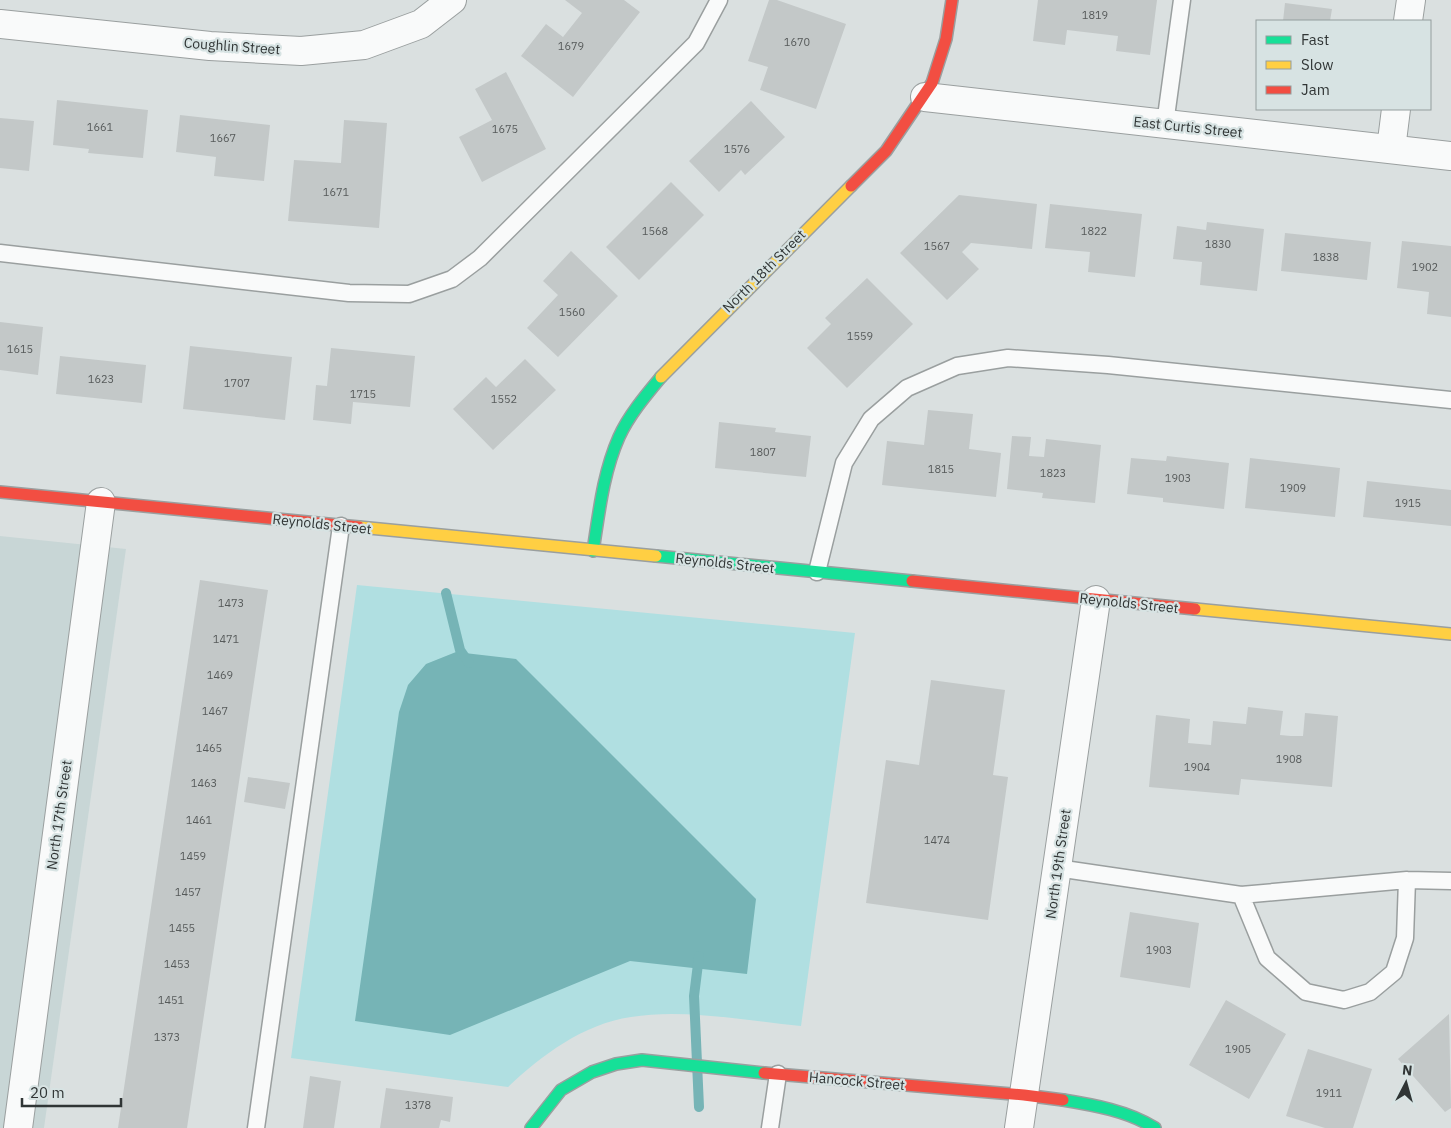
<svg xmlns="http://www.w3.org/2000/svg" width="1451" height="1128" font-family="'IBM Plex Sans',sans-serif">
  <style>
    .built { fill: #c8d6d6 }
    .green { fill: #b0dfe1 }
    .water { fill: #76b4b6 }
    .lines { fill: none; stroke-linecap: round; stroke-linejoin: round }
    .stream { stroke: #76b4b6; stroke-width: 10 }
    .building { fill: #c3c8c8 }
    .lane-casing { stroke: #9a9f9f; stroke-width: 19 }
    .street-casing { stroke: #9a9f9f; stroke-width: 30 }
    .fast-casing { stroke: #9a9f9f; stroke-width: 14 }
    .slow-casing { stroke: #9a9f9f; stroke-width: 14 }
    .jam-casing { stroke: #9a9f9f; stroke-width: 14 }
    .lane { stroke: #f9fafa; stroke-width: 16 }
    .street { stroke: #f9fafa; stroke-width: 28 }
    .fast { stroke: #16e098; stroke-width: 11 }
    .slow { stroke: #ffcf43; stroke-width: 11 }
    .jam { stroke: #f24e42; stroke-width: 11 }
    .labels { text-anchor: middle; stroke-width: 4.5; stroke-linejoin: round; paint-order: stroke }
    .number-label { font-size: 11px; fill: #565a5a }
    .street-label { font-size: 14px; fill: #303535; stroke: #d7e3e3 }
  </style>
  <rect width="100%" height="100%" fill="#dae0e0"/>
  <path class="built" d="M 0,536 L 126,549 L 44,1128 L 0,1128 Z"/>
  <path class="green" d="M 357,585 L 855,633 L 801,1026 C 747,1021 684,1008 631,1017 C 583,1024 542,1055 508,1087 L 291,1058 Z"/>
  <path class="water" d="M 456,652 L 516,659 L 756,899 L 747,974 L 630,961 L 450,1035 L 355,1021 L 399,712 L 408,685 L 426,664 Z"/>
  <g class="lines">
    <path class="stream" d="M 446,593 L 460,650 L 469,663
      M 699,956 L 694,996 L 699,1107"/>
  </g>
  <path class="building" d="M 565,0 L 624,0 L 640,12 L 573,97 L 521,56 L 546,24 L 563,37 L 582,13 Z
    M 769,0 L 777,0 L 846,24 L 816,109 L 760,90 L 768,67 L 748,61 Z
    M 1038,0 L 1157,0 L 1150,55 L 1116,51 L 1118,36 L 1067,30 L 1065,45 L 1033,41 Z
    M 1285,3 L 1332,9 L 1330,21 L 1283,21 Z
    M 506,72 L 546,149 L 482,182 L 459,137 L 492,120 L 475,89 Z
    M 57,100 L 148,110 L 143,158 L 88,153 L 89,149 L 53,145 Z
    M 751,101 L 785,137 L 745,175 L 741,170 L 719,192 L 689,161 Z
    M 180,115 L 270,125 L 264,181 L 214,176 L 216,157 L 176,152 Z
    M 0,118 L 34,121 L 29,171 L 0,168 Z
    M 344,120 L 387,123 L 379,228 L 288,221 L 294,160 L 341,163 Z
    M 671,182 L 704,215 L 639,280 L 606,247 Z
    M 959,195 L 1037,204 L 1032,249 L 971,243 L 962,252 L 979,269 L 947,300 L 900,253 Z
    M 1050,204 L 1142,214 L 1135,277 L 1088,272 L 1090,252 L 1045,248 Z
    M 1207,222 L 1264,229 L 1257,291 L 1200,285 L 1202,262 L 1173,259 L 1177,226 L 1206,230 Z
    M 1285,233 L 1371,242 L 1367,280 L 1281,271 Z
    M 1402,241 L 1451,246 L 1451,317 L 1427,314 L 1429,292 L 1397,288 Z
    M 571,251 L 618,296 L 558,357 L 527,328 L 558,295 L 543,281 Z
    M 867,278 L 913,324 L 847,388 L 807,348 L 831,324 L 825,318 Z
    M 0,322 L 43,327 L 38,375 L 0,370 Z
    M 190,346 L 292,357 L 285,420 L 183,409 Z
    M 331,348 L 415,356 L 410,407 L 353,402 L 351,424 L 313,420 L 316,385 L 327,386 Z
    M 60,356 L 146,365 L 142,403 L 56,394 Z
    M 525,359 L 556,390 L 493,450 L 453,409 L 486,377 L 496,387 Z
    M 928,410 L 973,414 L 969,449 L 1001,453 L 996,497 L 882,485 L 887,441 L 924,445 Z
    M 719,422 L 776,428 L 775,432 L 811,436 L 806,477 L 715,468 Z
    M 1012,436 L 1031,437 L 1029,456 L 1044,457 L 1046,439 L 1101,445 L 1095,503 L 1042,498 L 1043,493 L 1007,489 Z
    M 1167,456 L 1229,463 L 1224,509 L 1163,502 L 1163,498 L 1127,494 L 1131,458 L 1166,461 Z
    M 1250,458 L 1340,468 L 1335,517 L 1245,508 Z
    M 1367,481 L 1451,490 L 1451,526 L 1363,517 Z
    M 200,580 L 268,590 L 257,662 L 187,1128 L 118,1128 Z
    M 931,680 L 1005,690 L 993,775 L 1008,777 L 988,920 L 866,903 L 886,760 L 919,765 Z
    M 1248,707 L 1283,711 L 1280,735 L 1291,736 L 1303,736 L 1305,713 L 1338,716 L 1332,787 L 1241,779 L 1239,795 L 1149,787 L 1156,715 L 1190,719 L 1188,743 L 1211,745 L 1213,721 L 1246,724 Z
    M 248,777 L 290,783 L 285,809 L 244,802 Z
    M 1130,912 L 1199,923 L 1190,988 L 1120,977 Z
    M 1226,1000 L 1286,1034 L 1249,1099 L 1189,1065 Z
    M 1449,1014 L 1451,1108 L 1445,1112 L 1398,1059 Z
    M 1308,1049 L 1372,1069 L 1353,1128 L 1325,1128 L 1286,1116 Z
    M 310,1076 L 341,1081 L 334,1128 L 303,1128 Z
    M 386,1088 L 453,1097 L 450,1122 L 441,1120 L 439,1128 L 380,1128 Z"/>
  <g class="lines">
    <defs>
      <path id="lane" d="M 1165,124 L 1182,0
        M 0,253 L 349,293 L 409,294 L 452,279 L 480,258 L 696,43 L 719,0
        M 817,572 L 844,463 L 871,419 L 907,388 L 957,366 L 1008,358 L 1108,365 L 1451,400
        M 1057,868 L 1241,895 L 1407,880 L 1451,881
        M 1241,895 L 1267,958 L 1306,992 L 1344,1000 L 1370,992 L 1394,972 L 1405,938 L 1407,880
        M 256,1128 L 341,526
        M 770,1128 L 778,1074"/>
      <path id="street" d="M 1408,21 L 1411,0
        M 0,24 L 210,46 L 301,51 L 364,45 L 421,24 L 452,0
        M 925,97 L 1451,156
        M 1391,149 L 1396,109
        M 18,1128 L 101,502
        M 1019,1128 L 1096,600"/>
      <path id="fast" d="M 593,551 C 599,513 603,473 619,437 C 629,415 646,395 661,377
        M 656,556 L 912,581
        M 1063,1100 C 1094,1105 1128,1111 1155,1128
        M 531,1128 L 561,1090 L 592,1072 L 616,1064 L 642,1060 L 764,1073"/>
      <path id="slow" d="M 661,377 L 851,186
        M 359,527 L 656,556
        M 1195,609 L 1451,634"/>
      <path id="jam" d="M 851,186 L 886,151 L 932,83 L 946,39 L 952,0
        M 0,492 L 359,527
        M 912,581 L 1195,609
        M 764,1073 L 1024,1095 L 1063,1100"/>
    </defs>
    <use href="#lane" class="lane-casing"/>
    <use href="#street" class="street-casing"/>
    <use href="#fast" class="fast-casing"/>
    <use href="#slow" class="slow-casing"/>
    <use href="#jam" class="jam-casing"/>
    <use href="#lane" class="lane"/>
    <use href="#street" class="street"/>
    <use href="#fast" class="fast"/>
    <use href="#slow" class="slow"/>
    <use href="#jam" class="jam"/>
  </g>
  <g class="labels">
    <g class="number-label">
      <text x="1095" y="19">1819</text>
      <text x="797" y="46">1670</text>
      <text x="571" y="50">1679</text>
      <text x="100" y="131">1661</text>
      <text x="505" y="133">1675</text>
      <text x="223" y="142">1667</text>
      <text x="737" y="153">1576</text>
      <text x="336" y="196">1671</text>
      <text x="655" y="235">1568</text>
      <text x="1094" y="235">1822</text>
      <text x="1218" y="248">1830</text>
      <text x="937" y="250">1567</text>
      <text x="1326" y="261">1838</text>
      <text x="1425" y="271">1902</text>
      <text x="572" y="316">1560</text>
      <text x="860" y="340">1559</text>
      <text x="20" y="353">1615</text>
      <text x="101" y="383">1623</text>
      <text x="237" y="387">1707</text>
      <text x="363" y="398">1715</text>
      <text x="504" y="403">1552</text>
      <text x="763" y="456">1807</text>
      <text x="941" y="473">1815</text>
      <text x="1053" y="477">1823</text>
      <text x="1178" y="482">1903</text>
      <text x="1293" y="492">1909</text>
      <text x="1408" y="507">1915</text>
      <text x="231" y="607">1473</text>
      <text x="226" y="643">1471</text>
      <text x="220" y="679">1469</text>
      <text x="215" y="715">1467</text>
      <text x="209" y="752">1465</text>
      <text x="1289" y="763">1908</text>
      <text x="1197" y="771">1904</text>
      <text x="204" y="787">1463</text>
      <text x="199" y="824">1461</text>
      <text x="937" y="844">1474</text>
      <text x="193" y="860">1459</text>
      <text x="188" y="896">1457</text>
      <text x="182" y="932">1455</text>
      <text x="1159" y="954">1903</text>
      <text x="177" y="968">1453</text>
      <text x="171" y="1004">1451</text>
      <text x="167" y="1041">1373</text>
      <text x="1238" y="1053">1905</text>
      <text x="1329" y="1097">1911</text>
      <text x="418" y="1109">1378</text>
    </g>
    <g class="street-label">
      <text transform="translate(232 46) rotate(4)" y="5">Coughlin Street</text>
      <text transform="translate(1188 127) rotate(6)" y="5">East Curtis Street</text>
      <text transform="translate(764 271) rotate(-45)" y="5">North 18th Street</text>
      <text transform="translate(322 524) rotate(6)" y="5">Reynolds Street</text>
      <text transform="translate(725 563) rotate(6)" y="5">Reynolds Street</text>
      <text transform="translate(1129 603) rotate(6)" y="5">Reynolds Street</text>
      <text transform="translate(59 815) rotate(-82)" y="5">North 17th Street</text>
      <text transform="translate(1058 864) rotate(-82)" y="5">North 19th Street</text>
      <text transform="translate(857 1081) rotate(5)" y="5">Hancock Street</text>
    </g>
  </g>
  <rect x="1256" y="20" width="175" height="90" fill="#d7e3e3" stroke="#949d9d"/>
  <rect x="1266" y="36" width="25" height="8" fill="#16e098" stroke="#949d9d"/>
  <text x="1301" y="45" font-size="15" fill="#303535">Fast</text>
  <rect x="1266" y="61" width="25" height="8" fill="#ffcf43" stroke="#949d9d"/>
  <text x="1301" y="70" font-size="15" fill="#303535">Slow</text>
  <rect x="1266" y="86" width="25" height="8" fill="#f24e42" stroke="#949d9d"/>
  <text x="1301" y="95" font-size="15" fill="#303535">Jam</text>
  <g transform="translate(1406 1083) rotate(6)" stroke="#d7e3e3" stroke-width="4" paint-order="stroke">
  <path d="M0-4L9 19L0 12L-9 19Z" fill="#303535"/>
  <text y="-8" font-size="14" font-weight="bold" text-anchor="middle" fill="#303535">N</text>
  </g>
  <path d="M22 1098v8h99v-8" fill="none" stroke="#303535" stroke-width="2.5"/>
  <text x="30" y="1098" font-size="15" fill="#303535" stroke="#d7e3e3" stroke-width="4" paint-order="stroke">20 m</text>
</svg>
